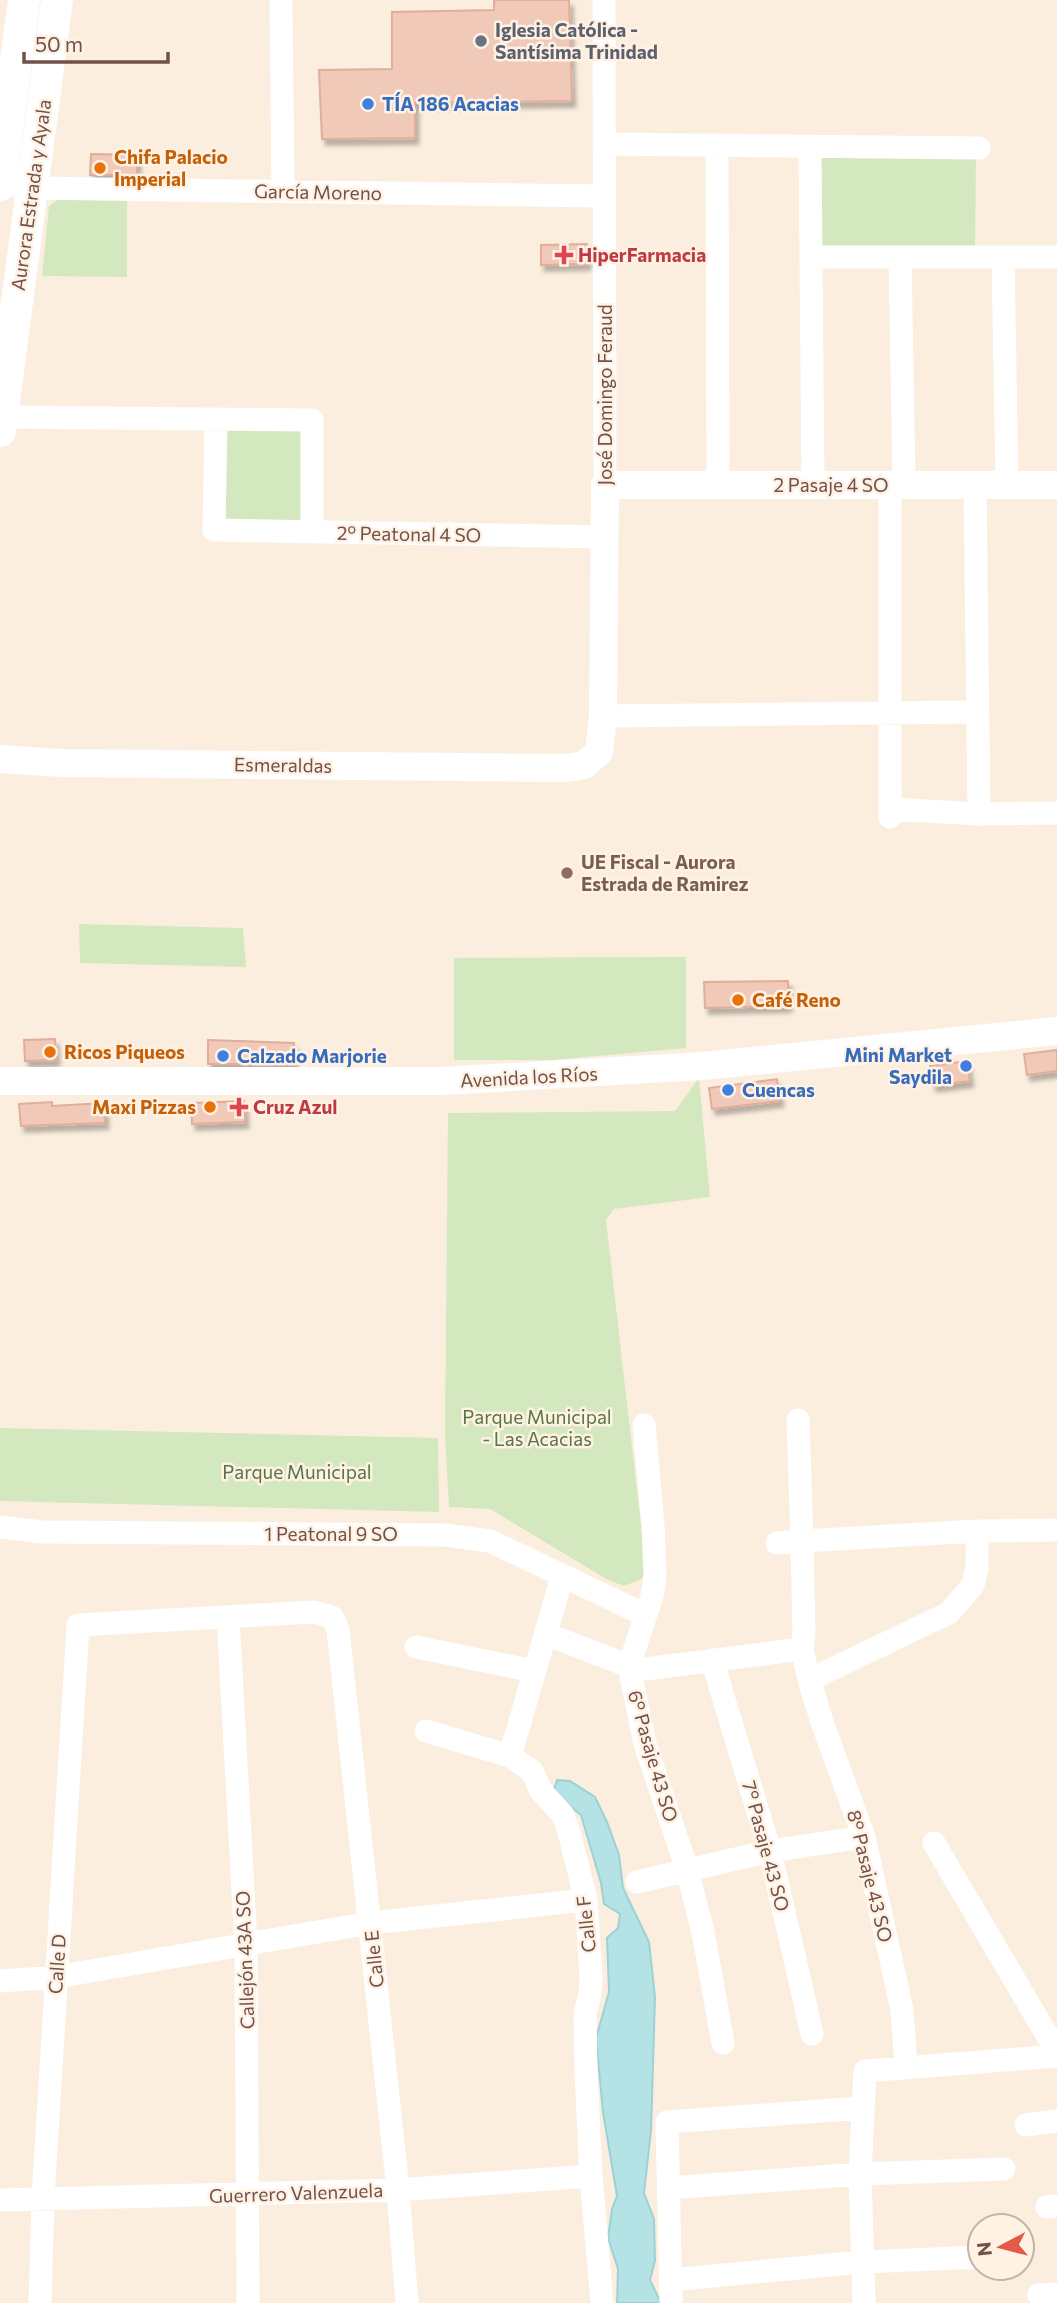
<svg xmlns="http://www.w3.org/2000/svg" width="1057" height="2303" font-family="Commissioner,sans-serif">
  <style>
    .green { fill: #d4e8bf }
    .water { fill: #b5e2e4; stroke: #9cd2d5; stroke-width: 2 }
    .building { fill: #f0c9b8; stroke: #e2ad99; stroke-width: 2; filter: url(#shadow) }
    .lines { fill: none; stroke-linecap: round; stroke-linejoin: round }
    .minor { stroke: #fff; stroke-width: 23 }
    .tertiary { stroke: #fff; stroke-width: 28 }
    .secondary { stroke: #fff; stroke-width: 32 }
    .worship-dot { fill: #6b7280; stroke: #fff2e5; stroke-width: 2.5 }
    .shop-dot { fill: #3f7fe0; stroke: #fff2e5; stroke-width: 2.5 }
    .food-dot { fill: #e8710a; stroke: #fff2e5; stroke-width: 2.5 }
    .health-dot { fill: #e0444e; stroke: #fff2e5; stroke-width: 2.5 }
    .education-dot { fill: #8d6e63; stroke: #fff2e5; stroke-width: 2.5 }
    .labels { text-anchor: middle; stroke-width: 5; stroke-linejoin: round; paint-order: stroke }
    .worship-label { font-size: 19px; font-weight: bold; fill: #5b616d; stroke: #fff2e5; text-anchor: start }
    .shop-label { font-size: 19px; font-weight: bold; fill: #366cbe; stroke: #fff2e5; text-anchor: start }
    .food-label { font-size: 19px; font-weight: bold; fill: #c56008; stroke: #fff2e5; text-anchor: start }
    .street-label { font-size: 19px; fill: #715248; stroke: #fff2e5 }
    .health-label { font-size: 19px; font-weight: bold; fill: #be3a42; stroke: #fff2e5; text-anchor: start }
    .education-label { font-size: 19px; font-weight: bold; fill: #785e54; stroke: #fff2e5; text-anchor: start }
    .park-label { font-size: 19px; fill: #567741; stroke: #fff2e5 }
  </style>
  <defs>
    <filter id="shadow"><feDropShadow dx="3.5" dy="6" stdDeviation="2" flood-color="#0004"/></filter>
  </defs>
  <rect width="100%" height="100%" fill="#fbeedf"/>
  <path class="green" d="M 814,150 L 976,152 L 975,253 L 816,253 Z
    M 60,198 L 127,199 L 127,277 L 42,276 L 49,206 Z
    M 223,427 L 306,427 L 306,525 L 223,525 Z
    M 79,924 L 243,928 L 246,967 L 80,963 Z
    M 686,957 L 686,1048 L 553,1060 L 454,1060 L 454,958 Z
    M 699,1078 L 710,1197 L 614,1209 L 606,1220 L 646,1569 L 642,1579 L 624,1586 L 608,1580 L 490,1509 L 449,1507 L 445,1434 L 448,1113 L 675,1111 Z
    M 0,1428 L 438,1438 L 439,1512 L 0,1501 Z"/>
  <path class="water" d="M 557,1780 L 570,1781 L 595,1797 L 607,1822 L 619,1855 L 623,1888 L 649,1942 L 655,1997 L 651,2130 L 644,2193 L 654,2219 L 655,2261 L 650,2280 L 661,2303 L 617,2303 L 618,2269 L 608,2238 L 612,2209 L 617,2196 L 603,2112 L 596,2038 L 609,1992 L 607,1938 L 618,1928 L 620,1914 L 604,1904 L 601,1883 L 581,1815 L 553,1793 Z"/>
  <path class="building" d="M 494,0 L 569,0 L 572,101 L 415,103 L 415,138 L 322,139 L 319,70 L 392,69 L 392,12 L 494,10 Z
    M 91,154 L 137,155 L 137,175 L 90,175 Z
    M 587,244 L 587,264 L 541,265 L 541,245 Z
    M 788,981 L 788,1006 L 705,1008 L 704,982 Z
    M 55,1039 L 56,1060 L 25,1061 L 24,1040 Z
    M 208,1040 L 294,1043 L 294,1064 L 208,1064 Z
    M 1057,1050 L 1057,1071 L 1027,1075 L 1024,1054 Z
    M 967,1061 L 970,1081 L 933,1086 L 930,1066 Z
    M 777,1079 L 780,1101 L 712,1109 L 709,1088 Z
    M 244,1101 L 245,1122 L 192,1124 L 191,1103 Z
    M 52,1102 L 52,1106 L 104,1103 L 105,1123 L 21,1126 L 19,1104 Z"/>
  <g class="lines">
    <path class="minor" d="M 281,0 L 283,191
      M 604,0 L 605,485
      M 604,144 L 979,148
      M 717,145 L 718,485
      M 810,146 L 813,485
      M 0,183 L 32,188 L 604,196
      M 811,257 L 1057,257
      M 900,257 L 904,485
      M 1003,257 L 1007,485
      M 2,417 L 312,420 L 312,532
      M 216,420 L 214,530 L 604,537
      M 975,485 L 979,814
      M 603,716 L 976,712
      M 890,809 L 979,814 L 1057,813
      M 890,817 L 890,485
      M 644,1425 L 653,1525 L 655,1576 L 652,1596 L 629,1666 L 645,1744 L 687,1869 L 703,1932 L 723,2043
      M 0,1527 L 42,1532 L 445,1535 L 490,1541 L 645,1615
      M 777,1543 L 802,1541 L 798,1420
      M 228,1617 L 246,1945 L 248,2303
      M 546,1634 L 629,1666 L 645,1669 L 802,1649
      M 416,1647 L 534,1671
      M 712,1660 L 770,1851 L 812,2034
      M 809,1680 L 949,1613 L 973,1585 L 977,1568 L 977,1531
      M 426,1731 L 510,1756 L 532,1771 L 541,1791 L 563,1815 L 569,1832 L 586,1900 L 591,1976 L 590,1994 L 585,2014 L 586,2071 L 591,2176 L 602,2303
      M 510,1756 L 562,1577
      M 934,1843 L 1057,2052
      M 637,1882 L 770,1851 L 864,1837
      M 0,1981 L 56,1977 L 370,1923 L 586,1900
      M 906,2067 L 902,2010 L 864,1837 L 823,1725 L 809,1680 L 802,1649 L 804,1633 L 802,1541 L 977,1531 L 1057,1530
      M 1026,2125 L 1057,2121
      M 669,2188 L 860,2174 L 1004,2169
      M 0,2200 L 398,2190 L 591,2176
      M 1047,2207 L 1057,2206
      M 670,2280 L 863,2262 L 980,2257
      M 1039,2295 L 1057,2294
      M 40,2303 L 43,2199 L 78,1625 L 314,1612 L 332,1617 L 338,1630 L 398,2190 L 407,2303
      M 671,2303 L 667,2122 L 862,2108
      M 864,2303 L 860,2174 L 865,2071 L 1057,2056"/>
    <path class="tertiary" d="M 0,759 L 61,763 L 566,768 L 584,765 L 599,752 L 603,716 L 605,485 L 1057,485
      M 0,1081 L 443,1081 L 702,1066 L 1057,1031"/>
    <path class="secondary" d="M 0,185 L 24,0
      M 0,431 L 57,0"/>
  </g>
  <circle class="worship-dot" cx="481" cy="41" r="7"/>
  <g class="shop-dot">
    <circle cx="368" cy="104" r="7"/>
    <circle cx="223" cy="1056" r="7"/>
    <circle cx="966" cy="1066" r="7"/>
    <circle cx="728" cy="1090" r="7"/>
  </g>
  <g class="food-dot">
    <circle cx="100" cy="168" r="7"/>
    <circle cx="738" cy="1000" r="7"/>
    <circle cx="50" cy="1052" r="7"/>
    <circle cx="210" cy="1107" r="7"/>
  </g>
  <g class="health-dot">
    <path d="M560.5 244.5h7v7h7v7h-7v7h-7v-7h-7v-7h7z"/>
    <path d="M235.5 1096.5h7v7h7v7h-7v7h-7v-7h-7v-7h7z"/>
  </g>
  <circle class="education-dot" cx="567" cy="873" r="7"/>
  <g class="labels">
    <g class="worship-label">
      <text x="495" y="37">Iglesia Católica -<tspan x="495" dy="22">Santísima Trinidad</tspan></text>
    </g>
    <g class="shop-label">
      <text x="382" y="111">TÍA 186 Acacias</text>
      <text x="952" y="1062" text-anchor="end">Mini Market<tspan x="952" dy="22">Saydila</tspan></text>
      <text x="237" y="1063">Calzado Marjorie</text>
      <text x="742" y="1097">Cuencas</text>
    </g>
    <g class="food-label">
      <text x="114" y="164">Chifa Palacio<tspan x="114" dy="22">Imperial</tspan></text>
      <text x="752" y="1007">Café Reno</text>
      <text x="64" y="1059">Ricos Piqueos</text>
      <text x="196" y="1114" text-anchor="end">Maxi Pizzas</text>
    </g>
    <g class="street-label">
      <text transform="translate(318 192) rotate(1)" y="7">García Moreno</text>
      <text transform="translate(31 195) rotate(-82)" y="7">Aurora Estrada y Ayala</text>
      <text transform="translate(605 395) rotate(-90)" y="7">José Domingo Feraud</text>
      <text x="831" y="492">2 Pasaje 4 SO</text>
      <text transform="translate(409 534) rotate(1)" y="7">2º Peatonal 4 SO</text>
      <text transform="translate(283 765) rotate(1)" y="7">Esmeraldas</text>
      <text transform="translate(529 1077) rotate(-3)" y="7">Avenida los Ríos</text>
      <text x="331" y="1541">1 Peatonal 9 SO</text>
      <text transform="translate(653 1756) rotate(74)" y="7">6° Pasaje 43 SO</text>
      <text transform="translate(766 1846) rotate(75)" y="7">7° Pasaje 43 SO</text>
      <text transform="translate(870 1876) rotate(76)" y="7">8° Pasaje 43 SO</text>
      <text transform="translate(586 1924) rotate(-96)" y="7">Calle F</text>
      <text transform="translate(374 1959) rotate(-96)" y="7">Calle E</text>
      <text transform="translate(245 1960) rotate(-92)" y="7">Callejón 43A SO</text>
      <text transform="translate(57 1964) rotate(-86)" y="7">Calle D</text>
      <text transform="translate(296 2193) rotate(-2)" y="7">Guerrero Valenzuela</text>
    </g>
    <g class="health-label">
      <text x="578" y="262">HiperFarmacia</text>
      <text x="253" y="1114">Cruz Azul</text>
    </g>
    <g class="education-label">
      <text x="581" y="869">UE Fiscal - Aurora<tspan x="581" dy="22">Estrada de Ramirez</tspan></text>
    </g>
    <g class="park-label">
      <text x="537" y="1424">Parque Municipal<tspan x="537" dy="22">- Las Acacias</tspan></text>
      <text x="297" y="1479">Parque Municipal</text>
    </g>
  </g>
  <g transform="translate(1001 2247) rotate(263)"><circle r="33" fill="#fff2e5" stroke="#c6b2a6" stroke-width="2"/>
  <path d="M0-5L12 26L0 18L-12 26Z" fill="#e35a46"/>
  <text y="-10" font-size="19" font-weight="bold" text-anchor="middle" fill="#715248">N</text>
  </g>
  <path d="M24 52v10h144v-10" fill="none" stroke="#715248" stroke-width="3.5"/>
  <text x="35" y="52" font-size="21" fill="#715248" stroke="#fff2e5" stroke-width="5" paint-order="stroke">50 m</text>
</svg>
